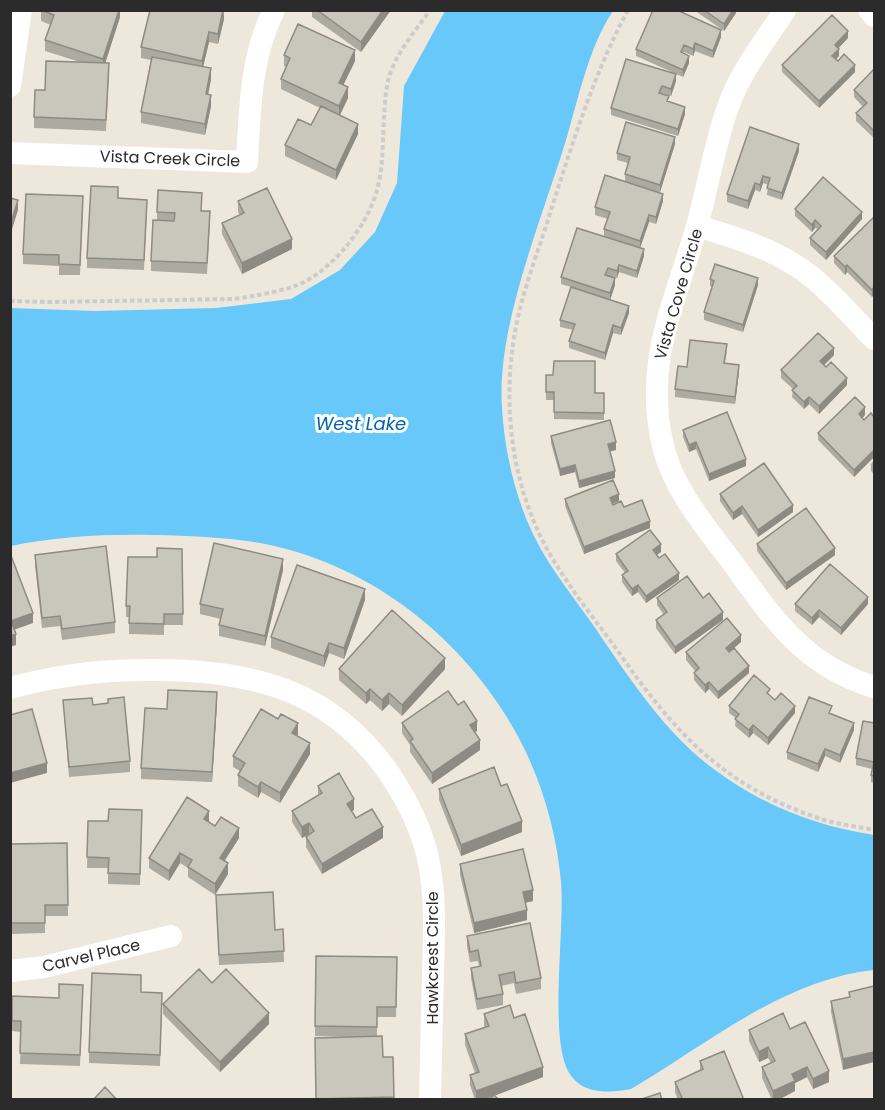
<svg xmlns="http://www.w3.org/2000/svg" width="885" height="1110" font-family="Poppins,sans-serif">
  <style>
    .water { fill: #67c8f9 }
    .lines { fill: none; stroke-linecap: round; stroke-linejoin: round }
    .path { stroke: #ccc; stroke-width: 4; stroke-dasharray: 4.5 3; stroke-linecap: butt }
    .minor { stroke: #fff; stroke-width: 22 }
    .wall { fill: #adaaa1 }
    .shaded-wall { fill: #8d8b83 }
    .building { fill: #c9c6bb; stroke: #8d8b83; stroke-width: 1.5 }
    .labels { text-anchor: middle; stroke-width: 6; stroke-linejoin: round; paint-order: stroke }
    .street-label { font-size: 16px; fill: #2b2b2b; stroke: #fff }
    .water-label { font-size: 18px; font-style: italic; fill: #0264a8; stroke: #fff }
  </style>
  <rect width="100%" height="100%" fill="#eee8dc"/>
  <path class="water" d="M 445,11 L 613,11 C 589,46 578,100 566,140 C 542,219 496,327 502,408 C 504,445 513,488 528,523 C 543,559 568,590 591,622 C 627,674 663,732 715,770 C 764,806 815,826 874,835 L 874,970 C 782,980 708,1044 631,1089 C 608,1093 581,1095 568,1071 C 549,1034 565,929 561,882 C 557,836 544,789 524,748 C 473,645 374,564 260,543 C 225,537 190,536 155,535 C 106,534 59,536 11,546 L 11,308 L 95,311 L 216,308 L 291,299 L 340,270 L 375,232 L 397,183 L 404,86 Z"/>
  <g class="lines">
    <path class="path" d="M 628,10 C 594,73 573,142 551,210 C 539,250 522,291 515,332 C 503,398 510,470 538,531 C 558,575 592,615 620,654 C 674,732 723,785 815,817 C 834,824 855,826 874,830
      M 10,301 L 50,302 L 234,299 C 258,295 292,291 313,277 C 341,258 368,223 377,190 C 386,160 381,114 388,81 C 394,55 415,32 430,10"/>
    <path class="minor" d="M 785,10 C 765,41 740,72 728,107 C 714,146 708,187 697,226 C 675,303 643,363 663,446 C 674,493 712,534 740,573 C 778,626 809,667 874,687
      M 869,10 L 874,16
      M 10,86 L 21,10
      M 10,153 L 247,162 C 250,110 250,58 274,10
      M 697,226 C 737,238 775,249 808,274 C 832,292 853,318 874,339
      M 10,688 C 60,674 107,669 159,670 C 254,671 331,690 389,773 C 407,800 423,831 429,863 C 436,900 434,935 433,972 C 432,1015 431,1057 430,1100
      M 10,971 L 44,967 L 171,936"/>
  </g>
  <path class="wall" d="M 41,10 L 120,10 L 120,17 L 105,63 L 109,74 L 106,131 L 34,128 L 34,117 L 45,90 L 80,62 L 45,51 L 45,40 L 51,25 L 41,21 Z
    M 224,10 L 224,19 L 218,44 L 209,42 L 203,66 L 211,79 L 208,95 L 211,106 L 205,135 L 141,123 L 141,112 L 151,60 L 141,58 L 141,47 Z
    M 312,10 L 391,10 L 361,52 L 312,17 Z
    M 694,10 L 736,10 L 736,13 L 724,31 Z
    M 721,37 L 713,58 L 695,51 L 693,56 L 684,52 L 683,53 L 689,63 L 683,77 L 636,56 L 636,49 Z
    M 848,38 L 838,48 L 839,56 L 836,59 L 855,72 L 819,108 L 782,72 L 782,65 Z
    M 284,55 L 355,61 L 343,85 L 348,98 L 340,115 L 358,134 L 336,180 L 285,156 L 285,145 L 311,125 L 320,108 L 281,89 L 281,79 L 286,67 L 284,66 Z
    M 626,59 L 676,81 L 671,96 L 661,93 L 669,102 L 685,114 L 678,136 L 611,115 L 611,108 Z
    M 874,69 L 874,138 L 856,121 L 856,113 L 863,107 L 854,97 L 854,90 Z
    M 675,144 L 660,192 L 663,201 L 656,224 L 649,222 L 640,248 L 644,256 L 637,278 L 619,272 L 617,278 L 608,276 L 615,285 L 610,300 L 629,313 L 621,335 L 613,333 L 605,360 L 569,348 L 569,341 L 573,330 L 560,327 L 560,320 L 571,287 L 561,284 L 561,277 L 604,236 L 604,229 L 608,219 L 595,215 L 595,207 L 625,181 L 625,174 L 628,163 L 617,160 L 617,153 Z
    M 799,151 L 782,200 L 767,195 L 768,185 L 763,183 L 760,192 L 755,190 L 748,209 L 727,202 L 727,194 Z
    M 118,198 L 147,210 L 144,270 L 87,268 L 87,258 Z
    M 238,201 L 292,249 L 242,274 L 222,234 L 222,223 L 240,215 L 238,212 Z
    M 83,207 L 80,275 L 59,275 L 59,266 L 23,264 L 23,254 Z
    M 795,209 L 862,219 L 826,260 L 810,245 L 810,238 L 818,229 L 815,228 L 812,232 L 795,216 Z
    M 202,211 L 210,222 L 207,274 L 151,271 L 151,261 L 157,220 L 157,212 Z
    M 873,218 L 872,297 L 847,272 L 845,275 L 834,263 L 834,256 Z
    M 710,279 L 758,285 L 743,332 L 704,320 L 704,312 L 712,287 L 710,286 Z
    M 727,351 L 725,363 L 739,372 L 735,404 L 675,397 L 675,389 L 687,367 Z
    M 834,355 L 824,365 L 847,385 L 819,414 L 809,404 L 804,409 L 792,397 L 793,389 L 781,378 L 781,370 Z
    M 546,375 L 595,393 L 604,393 L 604,420 L 554,419 L 554,400 L 546,400 Z
    M 865,415 L 862,418 L 864,420 L 874,417 L 874,457 L 854,477 L 818,440 L 818,433 Z
    M 683,430 L 746,466 L 709,481 L 696,449 L 689,452 L 683,437 Z
    M 551,436 L 616,450 L 610,451 L 615,478 L 579,488 L 575,472 L 560,476 L 551,443 Z
    M 874,460 L 874,474 L 871,471 L 871,464 Z
    M 720,494 L 793,512 L 758,537 L 742,514 L 733,520 L 720,501 Z
    M 565,499 L 619,501 L 612,504 L 613,505 L 624,507 L 650,528 L 584,554 L 565,506 Z
    M 757,544 L 835,555 L 786,590 L 757,551 Z
    M 182,549 L 183,625 L 164,625 L 164,635 L 129,634 L 129,617 L 126,617 L 126,606 Z
    M 661,552 L 657,555 L 679,580 L 646,603 L 638,592 L 632,596 L 622,582 L 622,575 L 625,573 L 616,561 L 616,554 Z
    M 35,555 L 115,622 L 115,633 L 62,640 L 60,626 L 42,628 L 35,566 Z
    M 283,570 L 265,646 L 219,636 L 219,625 L 221,619 L 200,614 L 200,604 Z
    M 657,598 L 723,620 L 675,654 L 656,628 L 656,620 L 664,615 L 657,605 Z
    M 365,600 L 344,659 L 329,653 L 324,667 L 271,648 L 271,637 Z
    M 795,604 L 868,604 L 841,635 L 819,617 L 812,625 L 795,611 Z
    M 741,642 L 729,652 L 749,673 L 718,699 L 709,689 L 705,693 L 694,680 L 694,673 L 695,671 L 686,660 L 686,652 Z
    M 339,669 L 445,669 L 402,716 L 389,704 L 382,711 L 370,700 L 366,704 L 339,680 Z
    M 770,696 L 775,700 L 795,713 L 768,745 L 753,733 L 749,738 L 735,726 L 736,718 L 729,713 L 729,706 Z
    M 108,699 L 130,761 L 130,772 L 69,777 L 63,700 L 93,705 L 108,703 Z
    M 217,703 L 212,782 L 141,779 L 141,768 L 167,709 Z
    M 832,714 L 854,730 L 840,763 L 825,756 L 818,772 L 787,759 L 787,752 Z
    M 402,723 L 477,731 L 475,732 L 480,750 L 432,784 L 410,752 L 410,745 L 402,733 Z
    M 874,723 L 874,783 L 871,782 L 871,775 L 872,769 L 856,765 L 856,758 Z
    M 298,734 L 297,736 L 310,754 L 280,803 L 261,792 L 258,798 L 238,786 L 238,775 L 240,771 L 233,767 L 233,756 Z
    M 318,786 L 354,810 L 351,811 L 356,818 L 383,838 L 322,874 L 306,847 L 306,837 L 310,834 L 302,838 L 292,822 L 292,811 L 318,796 Z
    M 501,786 L 522,832 L 461,856 L 439,800 L 439,789 Z
    M 88,821 L 142,821 L 140,885 L 108,884 L 108,868 L 87,868 Z
    M 209,821 L 209,822 L 215,826 L 239,838 L 224,861 L 228,874 L 215,895 L 188,877 L 188,868 L 180,863 L 169,881 L 149,868 L 149,858 Z
    M 67,843 L 68,916 L 45,916 L 45,933 L 10,934 L 10,844 Z
    M 460,864 L 533,901 L 525,903 L 527,920 L 474,933 L 460,875 Z
    M 216,905 L 275,930 L 283,929 L 284,962 L 219,965 Z
    M 467,936 L 541,978 L 541,989 L 516,994 L 514,983 L 501,986 L 503,994 L 503,1005 L 477,1010 L 471,978 L 471,968 L 479,966 L 478,961 L 470,962 L 467,946 Z
    M 316,956 L 397,957 L 396,1017 L 377,1017 L 377,1036 L 383,1057 L 393,1057 L 394,1100 L 316,1100 L 315,1038 L 352,1037 L 315,1036 Z
    M 212,983 L 269,1024 L 220,1072 L 163,1014 L 163,1004 Z
    M 83,985 L 80,1066 L 20,1064 L 21,1032 L 12,1031 L 12,996 L 59,998 Z
    M 874,986 L 843,1070 L 831,1012 L 831,1001 L 849,997 L 849,992 Z
    M 141,992 L 162,1004 L 160,1066 L 89,1063 L 89,1052 Z
    M 484,1014 L 514,1018 L 543,1077 L 483,1100 L 475,1100 L 470,1085 L 470,1075 L 475,1073 L 465,1045 L 465,1034 L 485,1027 L 484,1025 Z
    M 790,1029 L 829,1082 L 813,1089 L 807,1077 L 795,1083 L 795,1091 L 778,1100 L 772,1100 L 762,1078 L 762,1067 L 771,1063 L 768,1058 L 759,1062 L 749,1041 L 749,1030 Z
    M 700,1061 L 744,1100 L 678,1100 L 675,1092 L 675,1082 L 700,1070 Z"/>
  <path class="shaded-wall" d="M 119,10 L 120,10 L 120,17 L 103,70 L 103,59 Z
    M 223,10 L 224,19 L 218,44 L 218,34 Z
    M 383,10 L 391,10 L 361,52 L 361,42 Z
    M 733,10 L 736,10 L 736,13 L 724,31 L 724,24 Z
    M 721,30 L 721,37 L 713,58 L 713,51 Z
    M 848,31 L 848,38 L 835,52 L 835,45 Z
    M 209,32 L 209,42 L 202,72 L 202,61 Z
    M 695,43 L 695,51 L 693,56 L 693,49 Z
    M 839,49 L 839,56 L 832,63 L 832,56 Z
    M 355,50 L 355,61 L 339,94 L 339,83 Z
    M 689,56 L 689,63 L 683,77 L 683,70 Z
    M 855,65 L 855,72 L 819,108 L 819,101 Z
    M 211,68 L 211,79 L 206,105 L 206,94 Z
    M 676,74 L 676,81 L 671,96 L 671,89 Z
    M 348,87 L 348,98 L 339,117 L 339,106 Z
    M 211,95 L 211,106 L 205,135 L 205,124 Z
    M 685,107 L 685,114 L 678,136 L 678,129 Z
    M 358,124 L 358,134 L 336,180 L 336,170 Z
    M 675,137 L 675,144 L 660,192 L 660,185 Z
    M 799,144 L 799,151 L 782,200 L 782,193 Z
    M 763,176 L 763,183 L 760,192 L 760,185 Z
    M 755,183 L 755,190 L 748,209 L 748,201 Z
    M 663,194 L 663,201 L 656,224 L 656,217 Z
    M 18,200 L 18,210 L 10,236 L 10,226 Z
    M 862,212 L 862,219 L 826,260 L 826,252 Z
    M 649,215 L 649,222 L 640,248 L 640,241 Z
    M 815,220 L 815,228 L 812,232 L 812,225 Z
    M 292,239 L 292,249 L 242,274 L 242,263 Z
    M 644,249 L 644,256 L 637,278 L 637,271 Z
    M 619,265 L 619,272 L 617,278 L 617,271 Z
    M 847,265 L 847,272 L 845,275 L 845,267 Z
    M 615,278 L 615,285 L 610,300 L 610,293 Z
    M 758,278 L 758,285 L 743,332 L 743,325 Z
    M 874,287 L 874,295 L 872,297 L 872,290 Z
    M 629,306 L 629,313 L 621,335 L 621,328 Z
    M 613,325 L 613,333 L 605,360 L 605,353 Z
    M 834,348 L 834,355 L 820,369 L 820,361 Z
    M 739,365 L 739,372 L 735,404 L 735,397 Z
    M 847,378 L 847,385 L 819,414 L 819,406 Z
    M 809,397 L 809,404 L 804,409 L 804,402 Z
    M 865,407 L 865,415 L 859,422 L 859,414 Z
    M 616,442 L 616,450 L 608,452 L 608,444 Z
    M 696,442 L 696,449 L 689,452 L 689,445 Z
    M 874,450 L 874,457 L 854,477 L 854,470 Z
    M 746,459 L 746,466 L 709,481 L 709,474 Z
    M 575,465 L 575,472 L 560,476 L 560,469 Z
    M 615,471 L 615,478 L 579,488 L 579,481 Z
    M 619,494 L 619,501 L 610,505 L 610,498 Z
    M 793,505 L 793,512 L 758,537 L 758,530 Z
    M 742,506 L 742,514 L 733,520 L 733,513 Z
    M 650,521 L 650,528 L 584,554 L 584,547 Z
    M 661,544 L 661,552 L 653,557 L 653,550 Z
    M 835,548 L 835,555 L 786,590 L 786,583 Z
    M 283,559 L 283,570 L 265,646 L 265,636 Z
    M 679,573 L 679,580 L 646,603 L 646,596 Z
    M 638,585 L 638,592 L 632,596 L 632,589 Z
    M 365,589 L 365,600 L 344,659 L 344,648 Z
    M 868,597 L 868,604 L 841,635 L 841,628 Z
    M 819,610 L 819,617 L 812,625 L 812,618 Z
    M 723,612 L 723,620 L 675,654 L 675,647 Z
    M 33,613 L 33,623 L 11,631 L 11,621 Z
    M 16,634 L 16,645 L 10,647 L 10,636 Z
    M 741,635 L 741,642 L 726,655 L 726,648 Z
    M 329,643 L 329,653 L 324,667 L 324,656 Z
    M 445,658 L 445,669 L 402,716 L 402,705 Z
    M 749,666 L 749,673 L 718,699 L 718,692 Z
    M 709,682 L 709,689 L 705,693 L 705,685 Z
    M 370,689 L 370,700 L 366,704 L 366,693 Z
    M 217,692 L 217,703 L 212,782 L 212,772 Z
    M 389,693 L 389,704 L 382,711 L 382,700 Z
    M 795,706 L 795,713 L 768,745 L 768,738 Z
    M 477,721 L 477,731 L 470,736 L 470,725 Z
    M 298,723 L 298,734 L 292,744 L 292,733 Z
    M 854,723 L 854,730 L 840,763 L 840,755 Z
    M 753,725 L 753,733 L 749,738 L 749,730 Z
    M 480,740 L 480,750 L 432,784 L 432,773 Z
    M 310,743 L 310,754 L 280,803 L 280,793 Z
    M 825,749 L 825,756 L 818,772 L 818,764 Z
    M 47,763 L 47,773 L 10,783 L 10,773 Z
    M 261,782 L 261,792 L 258,798 L 258,787 Z
    M 354,799 L 354,810 L 347,814 L 347,804 Z
    M 209,811 L 209,821 L 204,830 L 204,819 Z
    M 522,821 L 522,832 L 461,856 L 461,845 Z
    M 309,823 L 309,834 L 302,838 L 302,827 Z
    M 383,827 L 383,838 L 322,874 L 322,864 Z
    M 239,828 L 239,838 L 220,868 L 220,858 Z
    M 180,853 L 180,863 L 169,881 L 169,871 Z
    M 228,863 L 228,874 L 215,895 L 215,884 Z
    M 533,890 L 533,901 L 523,903 L 523,892 Z
    M 527,910 L 527,920 L 474,933 L 474,923 Z
    M 269,1013 L 269,1024 L 220,1072 L 220,1062 Z
    M 768,1047 L 768,1058 L 759,1062 L 759,1052 Z
    M 874,1052 L 874,1062 L 843,1070 L 843,1059 Z
    M 543,1067 L 543,1077 L 483,1100 L 476,1100 L 476,1091 Z
    M 807,1067 L 807,1077 L 795,1083 L 795,1091 L 778,1100 L 773,1100 L 773,1091 L 792,1074 Z
    M 829,1071 L 829,1082 L 813,1089 L 813,1079 Z"/>
  <path class="building" d="M 119,10 L 103,59 L 45,40 L 54,15 L 41,10 Z
    M 150,10 L 223,10 L 218,34 L 209,32 L 202,61 L 141,47 Z
    M 317,10 L 383,10 L 361,42 Z
    M 653,10 L 677,10 L 721,30 L 713,51 L 695,43 L 693,49 L 684,45 L 681,52 L 689,56 L 683,70 L 636,49 Z
    M 704,10 L 733,10 L 724,24 Z
    M 832,15 L 848,31 L 835,45 L 839,49 L 832,56 L 838,61 L 844,54 L 855,65 L 819,101 L 782,65 Z
    M 298,24 L 355,50 L 339,83 L 348,87 L 339,106 L 281,79 L 290,58 L 284,55 Z
    M 152,57 L 211,68 L 206,94 L 211,95 L 205,124 L 141,112 Z
    M 626,59 L 676,74 L 671,89 L 662,86 L 659,93 L 669,96 L 667,101 L 685,107 L 678,129 L 611,108 Z
    M 46,61 L 109,63 L 106,120 L 34,117 L 35,90 L 45,90 Z
    M 874,69 L 874,131 L 856,113 L 867,103 L 854,90 Z
    M 321,106 L 358,124 L 336,170 L 285,145 L 298,119 L 311,125 Z
    M 626,122 L 675,137 L 660,185 L 625,174 L 630,157 L 617,153 Z
    M 750,127 L 799,144 L 782,193 L 767,188 L 770,178 L 763,176 L 760,185 L 755,183 L 748,201 L 727,194 Z
    M 605,175 L 663,194 L 656,217 L 649,215 L 640,241 L 604,229 L 610,212 L 595,207 Z
    M 823,177 L 862,212 L 826,252 L 810,238 L 821,226 L 815,220 L 812,225 L 795,209 Z
    M 91,186 L 118,187 L 118,198 L 147,200 L 144,260 L 87,258 Z
    M 267,188 L 292,239 L 242,263 L 222,223 L 244,213 L 238,201 Z
    M 158,190 L 202,193 L 201,211 L 210,211 L 207,263 L 151,261 L 153,220 L 174,221 L 175,213 L 157,212 Z
    M 26,194 L 83,196 L 80,265 L 59,264 L 59,255 L 23,254 Z
    M 10,198 L 18,200 L 10,226 Z
    M 873,218 L 874,220 L 874,287 L 872,290 L 847,265 L 845,267 L 834,256 Z
    M 577,228 L 644,249 L 637,271 L 619,265 L 617,271 L 608,268 L 605,275 L 615,278 L 610,293 L 561,277 Z
    M 715,264 L 758,278 L 743,325 L 704,312 L 714,281 L 710,279 Z
    M 571,287 L 629,306 L 621,328 L 613,325 L 605,353 L 569,341 L 575,324 L 560,320 Z
    M 818,333 L 834,348 L 820,361 L 826,367 L 831,362 L 847,378 L 819,406 L 809,397 L 804,402 L 792,390 L 797,386 L 781,370 Z
    M 690,340 L 727,344 L 724,363 L 739,365 L 735,397 L 675,389 L 678,366 L 687,367 Z
    M 554,361 L 595,361 L 595,393 L 604,393 L 604,413 L 554,412 L 554,392 L 546,392 L 546,375 L 553,375 Z
    M 855,397 L 865,407 L 859,414 L 864,420 L 871,413 L 874,417 L 874,450 L 854,470 L 818,433 Z
    M 727,412 L 746,459 L 709,474 L 696,442 L 689,445 L 683,430 Z
    M 610,420 L 616,442 L 608,444 L 615,471 L 579,481 L 575,465 L 560,469 L 551,436 Z
    M 764,463 L 793,505 L 758,530 L 742,506 L 733,513 L 720,494 Z
    M 613,480 L 619,494 L 610,498 L 613,505 L 621,501 L 624,507 L 642,500 L 650,521 L 584,547 L 565,499 Z
    M 806,508 L 835,548 L 786,583 L 757,544 Z
    M 650,530 L 661,544 L 653,550 L 659,558 L 665,554 L 679,573 L 646,596 L 638,585 L 632,589 L 622,575 L 628,571 L 616,554 Z
    M 214,543 L 283,559 L 265,636 L 219,625 L 223,609 L 200,604 Z
    M 106,546 L 115,622 L 62,629 L 60,616 L 42,618 L 35,555 Z
    M 157,548 L 182,549 L 183,614 L 164,614 L 164,624 L 129,623 L 130,606 L 126,606 L 128,557 L 157,557 Z
    M 10,553 L 33,613 L 11,621 L 16,634 L 10,636 Z
    M 830,564 L 868,597 L 841,628 L 819,610 L 812,618 L 795,604 Z
    M 297,565 L 365,589 L 344,648 L 329,643 L 324,656 L 271,637 Z
    M 687,576 L 703,598 L 709,593 L 723,612 L 675,647 L 656,620 L 667,612 L 657,598 Z
    M 392,610 L 445,658 L 402,705 L 389,693 L 382,700 L 370,689 L 366,693 L 339,669 Z
    M 727,618 L 741,635 L 726,648 L 729,652 L 734,648 L 749,666 L 718,692 L 709,682 L 705,685 L 694,673 L 699,668 L 686,652 Z
    M 754,675 L 770,689 L 767,693 L 775,700 L 781,693 L 795,706 L 768,738 L 753,725 L 749,730 L 735,719 L 739,714 L 729,706 Z
    M 168,690 L 217,692 L 212,772 L 141,768 L 145,708 L 167,709 Z
    M 448,691 L 458,705 L 464,701 L 477,721 L 470,725 L 480,740 L 432,773 L 410,741 L 413,739 L 402,723 Z
    M 124,697 L 130,761 L 69,767 L 63,700 L 92,698 L 93,705 L 108,703 L 108,699 Z
    M 809,697 L 832,706 L 829,713 L 854,723 L 840,755 L 825,749 L 818,764 L 787,752 Z
    M 32,709 L 47,763 L 10,773 L 10,715 Z
    M 261,709 L 278,719 L 281,714 L 298,723 L 292,733 L 310,743 L 280,793 L 261,782 L 258,787 L 238,775 L 245,763 L 233,756 Z
    M 863,721 L 874,723 L 874,776 L 871,775 L 874,762 L 856,758 Z
    M 494,767 L 501,786 L 507,784 L 522,821 L 461,845 L 439,789 Z
    M 339,773 L 354,799 L 347,804 L 356,818 L 372,809 L 383,827 L 322,864 L 306,837 L 314,831 L 309,823 L 302,827 L 292,811 L 322,793 L 318,786 Z
    M 187,797 L 209,811 L 204,819 L 215,826 L 221,817 L 239,828 L 220,858 L 228,863 L 215,884 L 188,867 L 192,860 L 180,853 L 169,871 L 149,858 Z
    M 109,809 L 142,810 L 140,874 L 108,873 L 109,858 L 87,857 L 88,821 L 108,821 Z
    M 67,843 L 68,905 L 45,905 L 45,923 L 10,923 L 10,844 Z
    M 523,849 L 533,890 L 523,892 L 527,910 L 474,923 L 460,864 Z
    M 273,892 L 275,930 L 283,929 L 284,951 L 219,955 L 216,895 Z
    M 530,923 L 541,978 L 516,983 L 514,972 L 499,975 L 503,994 L 477,999 L 471,968 L 481,966 L 478,950 L 470,952 L 467,936 Z
    M 316,956 L 397,957 L 396,1007 L 377,1007 L 377,1027 L 315,1026 Z
    M 199,969 L 212,983 L 226,969 L 269,1013 L 220,1062 L 163,1004 Z
    M 92,973 L 141,975 L 141,992 L 162,993 L 160,1055 L 89,1052 Z
    M 59,984 L 83,985 L 80,1055 L 20,1053 L 21,1021 L 12,1021 L 12,996 L 59,998 Z
    M 874,986 L 874,1052 L 843,1059 L 831,1001 L 850,997 L 849,992 Z
    M 510,1005 L 514,1018 L 525,1014 L 543,1067 L 476,1091 L 470,1075 L 479,1072 L 465,1034 L 489,1026 L 484,1014 Z
    M 783,1013 L 790,1029 L 805,1022 L 829,1071 L 813,1079 L 807,1067 L 792,1074 L 795,1081 L 773,1091 L 762,1067 L 775,1061 L 768,1047 L 759,1052 L 749,1030 Z
    M 382,1036 L 383,1057 L 393,1057 L 394,1097 L 316,1099 L 315,1038 Z
    M 724,1051 L 744,1100 L 683,1100 L 675,1082 L 703,1069 L 700,1061 Z
    M 105,1087 L 117,1100 L 93,1100 Z
    M 660,1093 L 662,1100 L 639,1100 Z
    M 494,1095 L 499,1100 L 489,1100 Z
    M 180,1099 L 214,1100 L 180,1100 Z"/>
  <g class="labels">
    <g class="street-label">
      <text transform="translate(170 158) rotate(2)" y="6">Vista Creek Circle</text>
      <text transform="translate(678 294) rotate(-74)" y="6">Vista Cove Circle</text>
      <text transform="translate(91 955) rotate(-13)" y="6">Carvel Place</text>
      <text transform="translate(432 958) rotate(-90)" y="6">Hawkcrest Circle</text>
    </g>
    <g class="water-label">
      <text x="361" y="430">West Lake</text>
    </g>
  </g>
  <rect width="885" height="1110" fill="none" stroke="#2b2b2b" stroke-width="24"/>
</svg>
